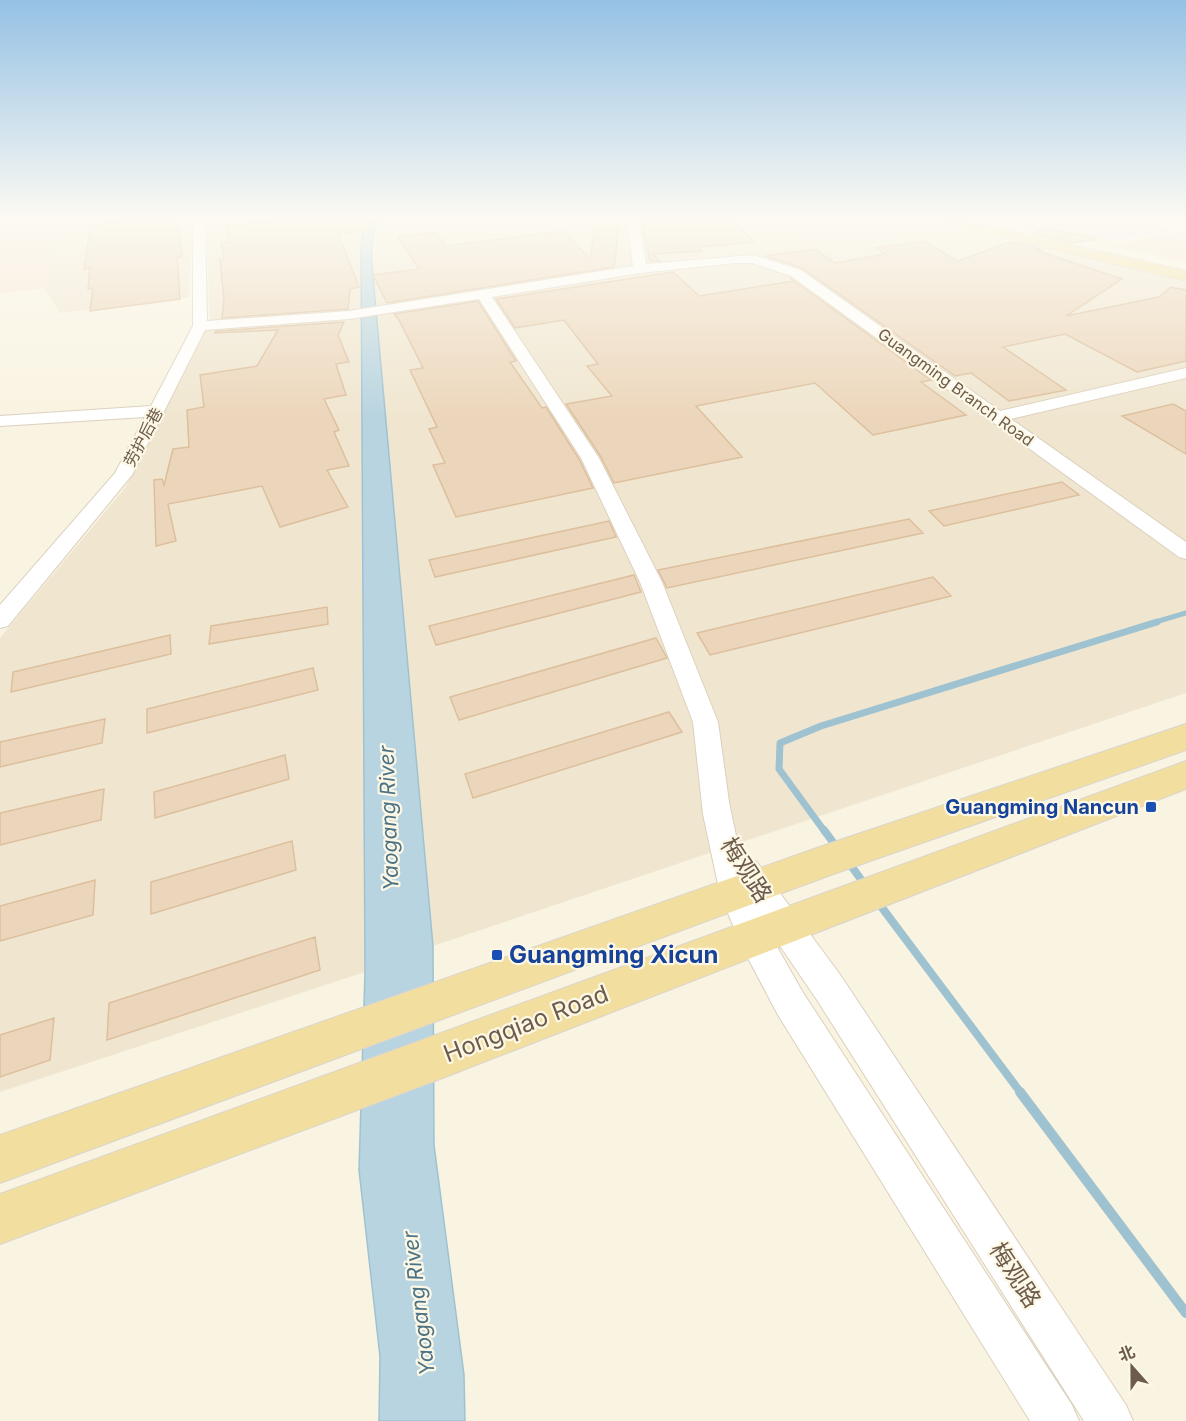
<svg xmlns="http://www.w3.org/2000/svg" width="1186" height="1421" font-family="Inter,'Noto Sans SC',sans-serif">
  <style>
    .residential { fill: #f0e6d0 }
    .commercial { fill: #f9e5d5 }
    .education { fill: #f0def5 }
    .water { fill: #b8d4e0; stroke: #9fc2d1; stroke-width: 1.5 }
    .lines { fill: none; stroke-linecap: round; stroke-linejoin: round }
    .stream-far3 { stroke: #9fc2d1; stroke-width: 5 }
    .stream-far2 { stroke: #9fc2d1; stroke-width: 7 }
    .stream-far1 { stroke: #9fc2d1; stroke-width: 8 }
    .stream { stroke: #9fc2d1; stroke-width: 10 }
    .building { fill: #ecd6bb; stroke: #dcbf9d; stroke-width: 1.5 }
    .minor-casing { stroke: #dcd0be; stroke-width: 2 }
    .major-casing { stroke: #d9d5d0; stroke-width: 2 }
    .minor { fill: #fff; fill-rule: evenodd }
    .major { fill: #f2df9f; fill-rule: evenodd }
    .transit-dot { fill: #1a4fb4; stroke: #fdf7e6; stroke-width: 2 }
    .labels { text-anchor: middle; stroke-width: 4.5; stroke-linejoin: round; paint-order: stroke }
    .far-street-label { font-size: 16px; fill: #6d5c4b; stroke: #fdf7e6 }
    .transit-label { font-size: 20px; font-weight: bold; fill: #164399; stroke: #fdf7e6; text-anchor: end }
    .water-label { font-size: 21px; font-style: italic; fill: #4b7385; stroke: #fdf7e6 }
    .near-street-label { font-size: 24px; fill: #6d5c4b; stroke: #fdf7e6 }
    .near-transit-label { font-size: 24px; font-weight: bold; fill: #164399; stroke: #fdf7e6; text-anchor: start }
  </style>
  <rect width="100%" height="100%" fill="#f9f3e1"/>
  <path class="residential" d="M 65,219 L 186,219 L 192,240 L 189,297 L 60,313 L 44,288 Z
    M 206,219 L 371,219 L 363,225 L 362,308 L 365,972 L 0,1092 L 0,638 L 125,488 L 210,323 Z
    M 389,219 L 780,219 L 803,247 L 972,233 L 1186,282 L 1186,693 L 433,946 L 374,288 L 373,235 Z
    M 987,219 L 1028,219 L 1118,240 L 1101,243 Z"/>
  <path class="commercial" d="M 0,219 L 65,219 L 44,288 L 0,294 Z
    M 780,219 L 910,219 L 972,233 L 803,247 Z
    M 1178,232 L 1186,235 L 1186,263 L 1109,245 Z"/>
  <path class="education" d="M 1028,219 L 1145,219 L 1172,230 L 1118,240 Z"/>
  <path class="water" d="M 371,219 L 383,219 C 366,233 373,267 374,288 L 433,946 L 434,1145 L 464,1375 L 465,1421 L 379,1421 L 380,1357 L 359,1170 L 365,972 L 361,247 L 363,225 Z"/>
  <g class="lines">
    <path class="stream-far3" d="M 1152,623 L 1186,613"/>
    <path class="stream-far2" d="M 825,832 L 779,769 L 780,743 L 821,726 L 1157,622"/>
    <path class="stream-far1" d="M 824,830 L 838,849
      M 847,860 L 865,885
      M 877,901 L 1021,1093"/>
    <path class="stream" d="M 1020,1092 L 1186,1313"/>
  </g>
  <path class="building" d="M 140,219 L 178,219 L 182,257 L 177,257 L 180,299 L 90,311 L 93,288 L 88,289 L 90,268 L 84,269 L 91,225 Z
    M 288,219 L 370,219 L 371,230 L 338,234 L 359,287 L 350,289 L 348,309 L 222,318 L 224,299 L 220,260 L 224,259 L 221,243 L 229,242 L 227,226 Z
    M 641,219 L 731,219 L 754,242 L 699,247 L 702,251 L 653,254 L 660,261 L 650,261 Z
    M 595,226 L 619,227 L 614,267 L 387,303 L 373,275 L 419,269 L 398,237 L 435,232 L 446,246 L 563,231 L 590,259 Z
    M 1046,228 L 1096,238 L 1096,239 L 1074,243 L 1032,233 Z
    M 924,241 L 958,261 L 1010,242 L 1041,249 L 1036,250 L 1122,279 L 1066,316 L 1159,297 L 1171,287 L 1186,290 L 1186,361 L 1137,372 L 1065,334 L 1003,347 L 1066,390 L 1009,401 L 971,373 L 955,376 L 802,268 L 765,256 L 815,249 L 835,263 L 885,254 L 876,248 Z
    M 673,272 L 699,296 L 794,281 L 790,278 L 931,380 L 921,382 L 966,415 L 873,435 L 815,383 L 696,406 L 742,457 L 614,483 L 601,457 L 566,404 L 612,396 L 587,366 L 598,364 L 564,320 L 515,328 L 496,299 Z
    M 478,301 L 516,361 L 510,362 L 542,408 L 546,407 L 579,459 L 593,488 L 456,517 L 433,465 L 445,463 L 429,429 L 437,427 L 410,370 L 423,368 L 399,320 L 394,314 Z
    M 344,322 L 338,335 L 349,362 L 336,364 L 346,395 L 324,399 L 339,430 L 334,432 L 349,466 L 327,470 L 348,507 L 280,527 L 262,486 L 168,504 L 176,541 L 156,546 L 154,480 L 162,479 L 164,485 L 173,449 L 189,447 L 187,410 L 204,407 L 200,375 L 257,366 L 278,330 L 215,333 L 216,331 Z
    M 1173,404 L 1186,411 L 1186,454 L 1122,416 Z
    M 1062,482 L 1079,495 L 944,526 L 929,511 Z
    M 909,519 L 923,533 L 667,588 L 658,570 Z
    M 609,521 L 616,537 L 435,577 L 429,560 Z
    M 634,575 L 641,592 L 436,645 L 429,626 Z
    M 933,577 L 951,596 L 710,655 L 697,633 Z
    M 327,607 L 328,624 L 209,644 L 211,626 Z
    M 170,635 L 171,654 L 11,692 L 13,672 Z
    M 656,638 L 667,658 L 459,720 L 450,697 Z
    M 313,668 L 318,690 L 147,733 L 147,709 Z
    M 669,712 L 682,732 L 473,798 L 465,774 Z
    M 105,719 L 102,743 L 0,767 L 0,742 Z
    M 285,755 L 289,779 L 155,818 L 154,792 Z
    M 104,789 L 101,820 L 0,845 L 0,813 Z
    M 292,841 L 296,870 L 151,914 L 151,882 Z
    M 95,880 L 93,915 L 0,941 L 0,906 Z
    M 315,937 L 320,970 L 107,1040 L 109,1003 Z
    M 54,1018 L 50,1060 L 0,1077 L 0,1035 Z"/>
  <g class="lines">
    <defs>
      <path id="minor" d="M 193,219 L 205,219 L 207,321 L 349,311 L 633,266 L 627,219 L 639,219 L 646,264 L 753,255 L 801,270 L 1000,411 L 1186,368 L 1186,378 L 1011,419 L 1186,542 L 1186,559 L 1179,557 L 791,276 L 752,263 L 736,263 L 640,273 L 492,297 L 599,458 L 662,582 L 718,722 L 729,802 L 741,860 L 746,858 L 757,862 L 841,976 L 1126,1405 L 1133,1421 L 1084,1421 L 817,1000 L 759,915 L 802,991 L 1072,1405 L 1079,1421 L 1030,1421 L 778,1015 L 742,947 L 720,894 L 703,814 L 693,722 L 640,582 L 581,458 L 479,299 L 349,319 L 205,330 L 132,475 L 8,626 L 0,628 L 0,605 L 115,473 L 145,417 L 0,426 L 0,416 L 151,406 L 193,326 Z"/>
      <path id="major" d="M 933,219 L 958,219 L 1186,271 L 1186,281 L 940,223 Z
        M 1186,724 L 1186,750 L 839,872 L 0,1183 L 0,1135 L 834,842 Z
        M 1186,761 L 1186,789 L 440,1079 L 0,1244 L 0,1194 Z"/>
    </defs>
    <use href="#minor" class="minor-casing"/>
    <use href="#major" class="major-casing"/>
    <use href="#minor" class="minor"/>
    <use href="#major" class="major"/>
  </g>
  <linearGradient id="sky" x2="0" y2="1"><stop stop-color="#95c1e5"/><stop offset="0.52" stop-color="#fcfaf2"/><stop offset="1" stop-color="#fcfaf2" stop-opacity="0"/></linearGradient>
  <rect width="1186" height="418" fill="url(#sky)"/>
  <g class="transit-dot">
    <rect x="1145" y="801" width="12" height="12" rx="3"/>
    <rect x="491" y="949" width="12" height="12" rx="3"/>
  </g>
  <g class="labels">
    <g class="far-street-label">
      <text transform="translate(956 387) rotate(36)" y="6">Guangming Branch Road</text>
      <text transform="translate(143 437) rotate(-62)" y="6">劳护后巷</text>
    </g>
    <g class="transit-label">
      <text x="1139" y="814">Guangming Nancun</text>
    </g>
    <g class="water-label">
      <text transform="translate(389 818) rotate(-92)" y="7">Yaogang River</text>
      <text transform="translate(419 1303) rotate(-97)" y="7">Yaogang River</text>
    </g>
    <g class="near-street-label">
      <text transform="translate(746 870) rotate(57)" y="8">梅观路</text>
      <text transform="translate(526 1024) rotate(-21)" y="8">Hongqiao Road</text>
      <text transform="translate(1015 1275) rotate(57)" y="8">梅观路</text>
    </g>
    <g class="near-transit-label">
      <text x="509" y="963">Guangming Xicun</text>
    </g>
  </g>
  <g transform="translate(1132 1367) rotate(339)" stroke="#fdf7e6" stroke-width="4.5" paint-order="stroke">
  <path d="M0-4.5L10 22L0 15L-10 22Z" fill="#6d5c4b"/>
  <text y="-9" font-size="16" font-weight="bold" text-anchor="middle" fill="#6d5c4b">北</text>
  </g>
</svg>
